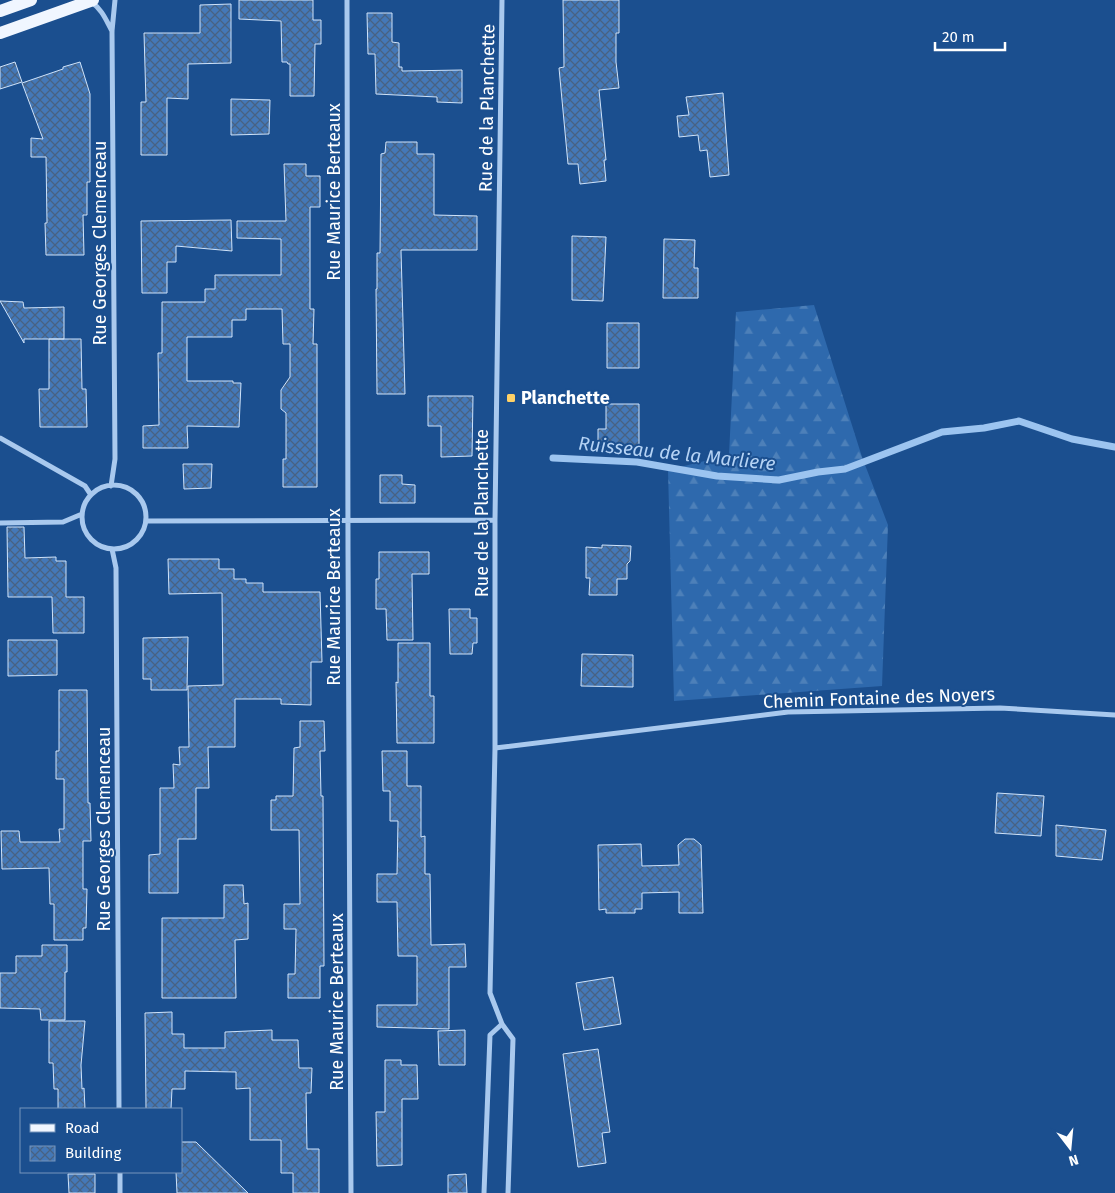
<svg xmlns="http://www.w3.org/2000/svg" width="1115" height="1193" font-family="'Fira Sans',sans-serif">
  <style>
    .forest { fill: url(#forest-firs) }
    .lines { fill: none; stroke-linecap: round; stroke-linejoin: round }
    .stream { stroke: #9cc4f0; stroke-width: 7 }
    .building { fill: url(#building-cross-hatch); stroke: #cfe3fa }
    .minor { stroke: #a9c9ee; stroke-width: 5 }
    .primary { stroke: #f0f6ff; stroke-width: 12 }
    .poi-dot { fill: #ffd166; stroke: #1b4f8f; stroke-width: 2 }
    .labels { text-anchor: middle; stroke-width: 4; stroke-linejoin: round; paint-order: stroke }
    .street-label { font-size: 18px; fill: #fff; stroke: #1b4f8f }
    .poi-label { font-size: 18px; font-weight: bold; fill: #fff; stroke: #1b4f8f; text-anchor: start }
    .water-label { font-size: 19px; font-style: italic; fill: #b5d3f5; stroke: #1b4f8f }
  </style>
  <defs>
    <pattern id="forest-firs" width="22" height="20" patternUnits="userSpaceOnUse" patternTransform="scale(1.25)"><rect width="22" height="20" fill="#2e69ad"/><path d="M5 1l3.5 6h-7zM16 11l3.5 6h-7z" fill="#4d80b9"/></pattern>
    <pattern id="building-cross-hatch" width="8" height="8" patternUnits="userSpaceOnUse" patternTransform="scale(1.25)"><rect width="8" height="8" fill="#4478b7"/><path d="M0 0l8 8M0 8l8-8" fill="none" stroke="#486282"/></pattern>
  </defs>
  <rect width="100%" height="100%" fill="#1b4f8f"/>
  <path class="forest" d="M 814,305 L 862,457 L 888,525 L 882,686 L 674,701 L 668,470 L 729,455 L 736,312 Z"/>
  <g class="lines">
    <path class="stream" d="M 553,458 L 637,462 L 717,476 L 779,480 L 818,472 L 845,469 L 942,432 L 984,428 L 1019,421 L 1072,439 L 1115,447"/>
  </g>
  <path class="building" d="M 239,0 L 313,0 L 313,20 L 321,20 L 321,44 L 315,44 L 314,96 L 290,96 L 290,64 L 288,64 L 287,62 L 282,62 L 281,21 L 239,19 Z
    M 563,0 L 619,0 L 619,33 L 616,33 L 616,62 L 619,88 L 599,90 L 606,160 L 604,160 L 606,181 L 580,184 L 578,164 L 568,164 L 559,68 L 564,67 Z
    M 231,4 L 231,63 L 188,64 L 188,99 L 167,98 L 167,155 L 141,155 L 141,102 L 146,102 L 144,33 L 200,33 L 200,5 Z
    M 367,13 L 392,13 L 392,42 L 399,43 L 399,67 L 402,67 L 402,71 L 462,70 L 462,103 L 437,102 L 437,97 L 376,94 L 375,54 L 368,54 Z
    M 15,62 L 22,82 L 0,89 L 0,67 Z
    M 80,62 L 90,94 L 90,182 L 87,182 L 87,215 L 83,215 L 84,255 L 46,255 L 45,223 L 47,223 L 46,157 L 31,157 L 31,138 L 43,139 L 22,83 L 63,69 L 63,67 Z
    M 723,93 L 729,175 L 710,177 L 707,150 L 700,151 L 698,135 L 679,137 L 677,116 L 689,115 L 686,97 Z
    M 231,99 L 270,100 L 269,134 L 231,135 Z
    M 386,142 L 417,142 L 417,154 L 434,154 L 434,215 L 477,216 L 477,250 L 401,250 L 405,394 L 377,394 L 376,289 L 377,289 L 377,253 L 380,253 L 381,154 L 385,153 Z
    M 284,164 L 306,164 L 306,176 L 320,176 L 320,207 L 310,207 L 310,309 L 314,309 L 313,344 L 317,344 L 317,487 L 283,487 L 283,459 L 286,459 L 286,413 L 281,409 L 281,390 L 290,377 L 290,344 L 283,344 L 282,309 L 246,309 L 246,320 L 232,320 L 232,337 L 187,337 L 187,381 L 233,381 L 233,383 L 241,383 L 239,427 L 187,426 L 188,448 L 143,448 L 143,426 L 159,425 L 158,353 L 162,353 L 162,302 L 205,302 L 205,289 L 215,289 L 215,275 L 281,275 L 281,239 L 237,238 L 237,221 L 286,221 Z
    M 231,220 L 232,251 L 176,246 L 176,262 L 167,262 L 167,293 L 142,293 L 141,221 Z
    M 572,236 L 606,237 L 603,301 L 572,300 Z
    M 664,239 L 695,240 L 694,268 L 698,268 L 698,298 L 663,298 Z
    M 0,301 L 23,302 L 24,308 L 64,307 L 64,339 L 49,339 L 81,339 L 82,389 L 86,389 L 87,427 L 40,427 L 39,389 L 49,389 L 49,339 L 24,339 L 24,343 Z
    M 607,323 L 639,323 L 639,368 L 607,368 Z
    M 428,396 L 473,396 L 472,456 L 441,457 L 441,426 L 428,426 Z
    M 606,404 L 639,404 L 639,447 L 598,447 L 598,429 L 606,429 Z
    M 183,464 L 212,464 L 211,488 L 184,489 Z
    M 380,475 L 402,475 L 402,484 L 415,485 L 415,503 L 380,503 Z
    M 7,527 L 24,527 L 25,558 L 56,557 L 56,561 L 66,561 L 66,597 L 84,597 L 84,633 L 53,633 L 52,597 L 8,597 Z
    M 602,545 L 631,546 L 630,561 L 627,564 L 627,579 L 617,579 L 617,595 L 589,595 L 590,578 L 586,578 L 586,547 L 602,548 Z
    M 379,552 L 429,552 L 429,574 L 412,574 L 413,640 L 387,640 L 386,609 L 376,609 L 376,579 L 379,579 Z
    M 168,559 L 219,559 L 219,569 L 234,569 L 234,579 L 246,579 L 246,583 L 263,583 L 263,592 L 320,592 L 322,662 L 311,662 L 311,705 L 281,704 L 281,699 L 235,699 L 235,747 L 208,747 L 209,788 L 196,788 L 196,839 L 178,839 L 178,893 L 149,893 L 149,855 L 160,854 L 160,788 L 174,788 L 173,764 L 180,765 L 179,747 L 189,747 L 188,686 L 223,685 L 222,593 L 169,594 Z
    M 449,609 L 470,609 L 470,618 L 477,618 L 477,643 L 473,643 L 472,654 L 450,654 Z
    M 188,637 L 187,690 L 151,690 L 151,679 L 143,679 L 143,638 Z
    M 8,640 L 57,640 L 57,675 L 8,676 Z
    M 398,643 L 430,643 L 430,696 L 434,696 L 434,743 L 397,743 L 396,682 L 398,683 Z
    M 582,654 L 633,655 L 633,687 L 581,686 Z
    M 59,690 L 87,690 L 88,803 L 90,803 L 91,841 L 83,841 L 83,889 L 87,889 L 86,928 L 83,928 L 83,940 L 54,940 L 54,904 L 50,904 L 49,868 L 2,869 L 1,831 L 19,831 L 20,842 L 60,842 L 59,829 L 64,829 L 64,779 L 56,779 L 56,751 L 59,751 Z
    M 300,721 L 324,721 L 325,751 L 320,751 L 321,796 L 323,796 L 324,966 L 320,966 L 320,998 L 288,998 L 288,974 L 295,974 L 296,929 L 284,929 L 284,904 L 300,904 L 299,830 L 271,830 L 271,800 L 276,800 L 276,796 L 293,796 L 294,748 L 300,747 Z
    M 382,751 L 407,751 L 407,786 L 421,786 L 421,837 L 425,836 L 425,874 L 430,874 L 431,945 L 465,944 L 466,967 L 449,967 L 449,1029 L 377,1027 L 377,1005 L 417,1005 L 417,956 L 398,956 L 397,902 L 377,902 L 377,874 L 397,874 L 398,821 L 390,821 L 390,791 L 383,791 Z
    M 997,793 L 1044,796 L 1041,836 L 995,833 Z
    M 1056,825 L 1106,830 L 1102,860 L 1056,856 Z
    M 685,839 L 694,839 L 701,845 L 703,913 L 679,913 L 679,892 L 642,893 L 642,909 L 635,909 L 635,913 L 606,913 L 606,909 L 599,910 L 598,845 L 641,844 L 642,866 L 679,865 L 678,845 Z
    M 224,885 L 243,885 L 244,904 L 248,903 L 248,939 L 235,940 L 236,998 L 162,998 L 162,918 L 224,918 Z
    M 42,945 L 67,945 L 67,972 L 65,972 L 65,1020 L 41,1020 L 40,1009 L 0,1008 L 0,973 L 16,973 L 16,956 L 42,956 Z
    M 613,977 L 621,1024 L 584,1030 L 576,983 Z
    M 172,1012 L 172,1034 L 184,1034 L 184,1048 L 225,1048 L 225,1032 L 272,1030 L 272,1040 L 298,1040 L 299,1068 L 312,1068 L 311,1093 L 306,1093 L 307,1149 L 319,1149 L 319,1193 L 293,1193 L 293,1173 L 281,1173 L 281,1140 L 250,1140 L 250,1088 L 236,1089 L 236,1072 L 185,1071 L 185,1089 L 172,1089 L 171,1109 L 146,1109 L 145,1013 Z
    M 49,1021 L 85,1021 L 81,1065 L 82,1089 L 84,1088 L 85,1109 L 58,1109 L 58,1089 L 54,1089 L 53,1063 L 49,1063 Z
    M 465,1030 L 465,1065 L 439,1065 L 438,1031 Z
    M 598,1049 L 610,1132 L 602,1133 L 606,1163 L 578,1167 L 563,1054 Z
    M 385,1060 L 401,1060 L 401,1065 L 417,1065 L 418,1099 L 402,1099 L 402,1165 L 377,1166 L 376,1112 L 385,1112 Z
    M 181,1142 L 196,1142 L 248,1193 L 177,1193 L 176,1172 L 181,1172 Z
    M 68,1174 L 95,1174 L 95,1193 L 69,1193 Z
    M 466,1174 L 467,1193 L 448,1193 L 448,1175 Z"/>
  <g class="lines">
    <path class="minor" d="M 347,0 L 348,549 L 351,1193
      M 502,0 L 495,520 L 495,748 L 490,993 L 502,1024 L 513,1039 L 508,1193
      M 91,2 C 102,9 106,20 112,31
      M 0,438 L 85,486 L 91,495
      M82 517a32 32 0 1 1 64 0a32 32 0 1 1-64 0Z
      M 111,486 L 115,459 L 112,31 L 115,0
      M 146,521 L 495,520
      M 0,523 L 63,522 L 82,514
      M 112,549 L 116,568 L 119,1109
      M 495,748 L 788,712 L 1000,708 L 1115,715
      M 120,1172 L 120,1193
      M 484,1193 L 490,1035 L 502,1024"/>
    <path class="primary" d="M 0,11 L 31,0
      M 0,33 L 93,0"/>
  </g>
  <rect class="poi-dot" x="506" y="393" width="10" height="10" rx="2.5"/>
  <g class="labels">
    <g class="street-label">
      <text transform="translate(487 108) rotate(-89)" y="6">Rue de la Planchette</text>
      <text transform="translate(334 192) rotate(-90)" y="6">Rue Maurice Berteaux</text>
      <text transform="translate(100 243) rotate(-90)" y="6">Rue Georges Clemenceau</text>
      <text transform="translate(482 513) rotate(-90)" y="6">Rue de la Planchette</text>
      <text transform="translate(334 597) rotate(-90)" y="6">Rue Maurice Berteaux</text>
      <text transform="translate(879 698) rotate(-2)" y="6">Chemin Fontaine des Noyers</text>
      <text transform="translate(104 829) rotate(-90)" y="6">Rue Georges Clemenceau</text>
      <text transform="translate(337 1002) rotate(-90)" y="6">Rue Maurice Berteaux</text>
    </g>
    <g class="poi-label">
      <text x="521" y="404">Planchette</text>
    </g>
    <g class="water-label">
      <text transform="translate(677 453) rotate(6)" y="7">Ruisseau de la Marliere</text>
    </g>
  </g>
  <rect x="20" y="1108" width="162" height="65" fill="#1b4f8f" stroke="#7695bc"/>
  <rect x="30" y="1124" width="25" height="8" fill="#f0f6ff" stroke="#7695bc"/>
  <text x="65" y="1133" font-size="15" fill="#ffffff">Road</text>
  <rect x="30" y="1146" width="25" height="15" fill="url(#building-cross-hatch)" stroke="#7695bc"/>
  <text x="65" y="1158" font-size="15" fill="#ffffff">Building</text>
  <g transform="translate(1070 1148) rotate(164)" stroke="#1b4f8f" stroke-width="4" paint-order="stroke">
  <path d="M0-4L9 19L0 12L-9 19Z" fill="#ffffff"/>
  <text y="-8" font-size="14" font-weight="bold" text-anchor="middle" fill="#ffffff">N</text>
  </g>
  <path d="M935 42v8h70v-8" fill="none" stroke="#ffffff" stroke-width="2.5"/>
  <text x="942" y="42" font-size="15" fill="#ffffff" stroke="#1b4f8f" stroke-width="4" paint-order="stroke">20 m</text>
</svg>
